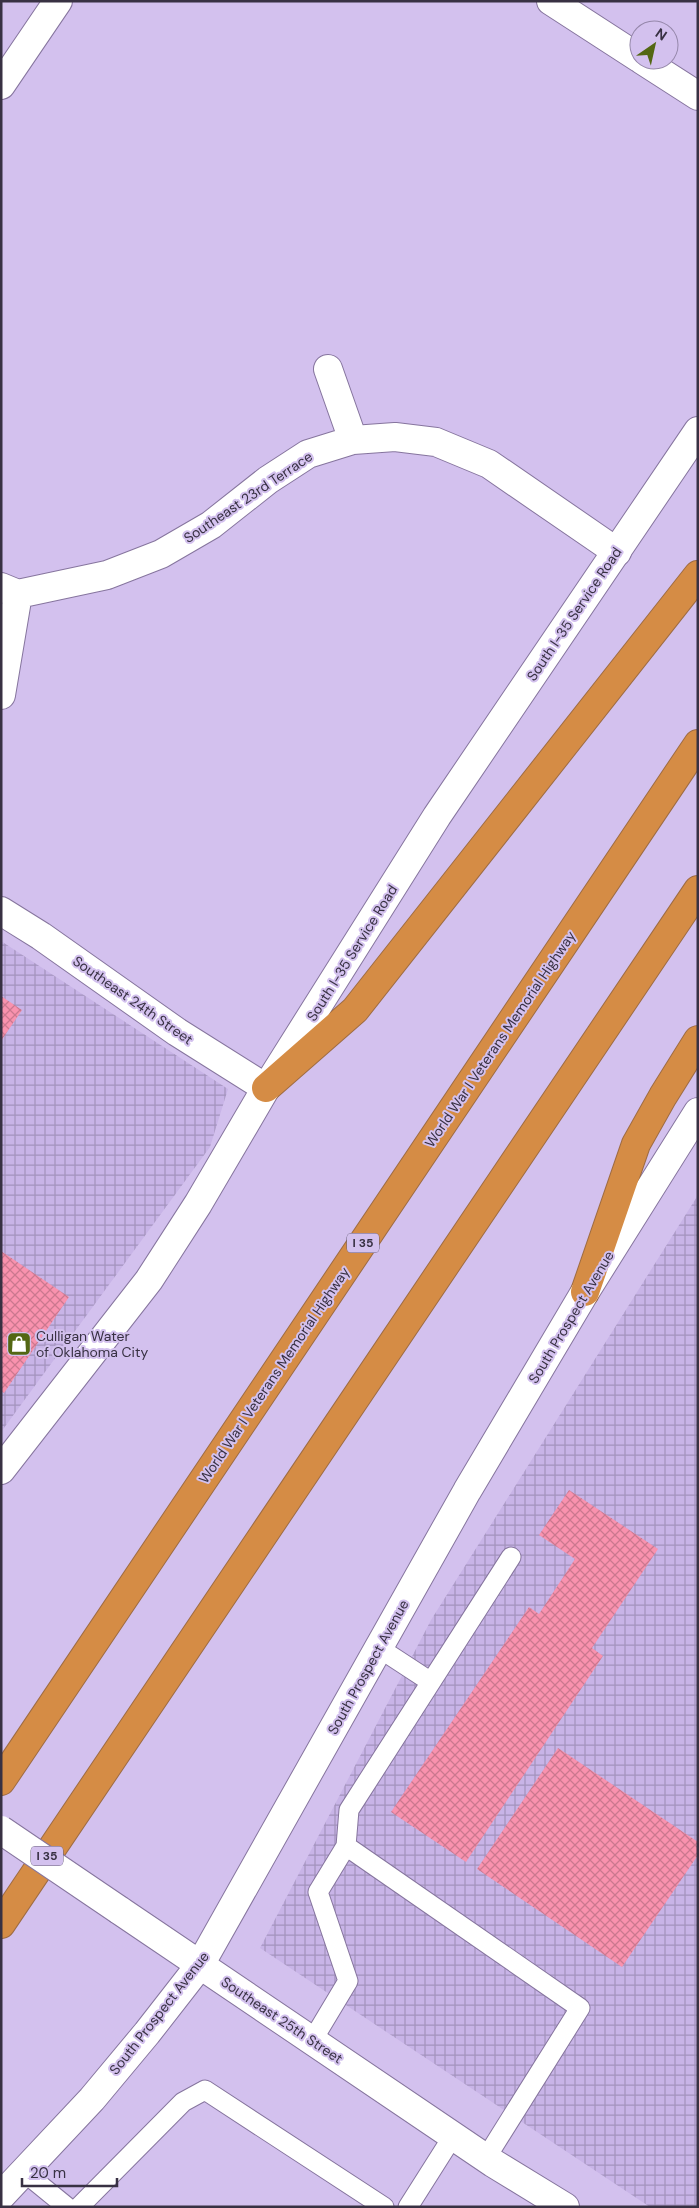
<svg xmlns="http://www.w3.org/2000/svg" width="699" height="2208" font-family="'DM Sans',sans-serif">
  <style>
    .industrial { fill: url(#industrial-grid) }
    .building { fill: url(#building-cross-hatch) }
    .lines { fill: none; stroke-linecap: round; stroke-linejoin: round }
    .lane-casing { stroke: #86759e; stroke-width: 21 }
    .street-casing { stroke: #86759e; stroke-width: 30 }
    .secondary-casing { stroke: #86759e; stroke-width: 30 }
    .highway-casing { stroke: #9e6c44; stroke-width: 30 }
    .lane { stroke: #fff; stroke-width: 19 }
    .street { stroke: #fff; stroke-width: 28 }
    .secondary { stroke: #fff; stroke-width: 28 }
    .highway { stroke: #d58c45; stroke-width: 28 }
    .secondary-bridge-casing { stroke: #86759e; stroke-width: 30; stroke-linecap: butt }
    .secondary-bridge { stroke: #fff; stroke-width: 28 }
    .labels { text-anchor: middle; stroke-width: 4; stroke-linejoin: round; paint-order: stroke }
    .shield { fill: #d3c1ee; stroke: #665c76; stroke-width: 1 }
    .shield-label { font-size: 12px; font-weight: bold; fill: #383143 }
    .street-label { font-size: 14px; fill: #383143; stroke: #d3c1ee }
    .poi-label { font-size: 14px; fill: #383143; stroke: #d3c1ee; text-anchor: start }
  </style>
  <defs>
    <pattern id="industrial-grid" width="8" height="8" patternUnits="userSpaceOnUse" patternTransform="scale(1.25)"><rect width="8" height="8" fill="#c8b4e7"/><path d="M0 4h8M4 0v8" fill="none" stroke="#a393bd"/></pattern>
    <pattern id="building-cross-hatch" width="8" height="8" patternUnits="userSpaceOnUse" patternTransform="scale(1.25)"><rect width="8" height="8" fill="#f992ae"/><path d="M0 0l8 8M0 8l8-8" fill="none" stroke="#cb788f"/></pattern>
  </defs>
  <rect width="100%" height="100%" fill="#d3c1ee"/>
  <path class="industrial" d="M 1,941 L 228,1089 L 210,1147 L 1,1432 Z
    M 698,1195 L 698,2207 L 650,2207 L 260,1948 L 431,1620 Z"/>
  <path class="building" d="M 1,996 L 22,1010 L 1,1041 Z
    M 1,1251 L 69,1297 L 4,1393 L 1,1391 Z
    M 569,1490 L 658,1549 L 592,1648 L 603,1656 L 466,1862 L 391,1812 L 529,1607 L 539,1614 L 575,1559 L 539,1535 Z
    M 558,1748 L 698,1842 L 698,1855 L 622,1967 L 477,1869 Z"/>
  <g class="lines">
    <defs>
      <path id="lane" d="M 379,1648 L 431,1682
        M 346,1846 L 349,1810 L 511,1557
        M 312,2041 L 348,1981 L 318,1892 L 346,1846 L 580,2008 L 486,2158
        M 24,2172 L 67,2207
        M 79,2207 L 183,2102 L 205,2090 L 384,2207
        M 408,2207 L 453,2136"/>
      <path id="street" d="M 551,1 L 639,58
        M 642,60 L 698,96
        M 1,85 L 58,1
        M 328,369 L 353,440
        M 1,587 L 18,594 L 107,575 L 161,554 L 211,525 L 268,480 L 308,454 L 353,440 L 395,437 L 436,442 L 489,464 L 617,552
        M 1,695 L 18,594
        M 1,911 L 41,936 L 177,1032 L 266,1088"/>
      <path id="secondary" d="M 1,1470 L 149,1280 L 198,1204 L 266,1088 L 437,816 L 698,431
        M 119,1910 L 493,2163 L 565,2207
        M 1,2196 L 92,2099 L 147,2033 L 200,1965 L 467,1491 L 585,1292 L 698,1112"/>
      <path id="highway" d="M 266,1088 L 355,1010 L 698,575
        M 585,1292 L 636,1144 L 663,1096 L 698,1040
        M 1,1781 L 698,744
        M 1,1924 L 698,890"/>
    </defs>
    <use href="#lane" class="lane-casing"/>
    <use href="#street" class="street-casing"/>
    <use href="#secondary" class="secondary-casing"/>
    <use href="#highway" class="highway-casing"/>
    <use href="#lane" class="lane"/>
    <use href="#street" class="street"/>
    <use href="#secondary" class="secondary"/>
    <use href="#highway" class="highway"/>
    <defs>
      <path id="secondary-bridge" d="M 1,1830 L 119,1910"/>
    </defs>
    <use href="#secondary-bridge" class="secondary-bridge-casing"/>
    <use href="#secondary-bridge" class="secondary-bridge"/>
  </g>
  <defs>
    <symbol id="shop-square" viewBox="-11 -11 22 22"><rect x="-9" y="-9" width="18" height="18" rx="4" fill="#536713" stroke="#d3c1ee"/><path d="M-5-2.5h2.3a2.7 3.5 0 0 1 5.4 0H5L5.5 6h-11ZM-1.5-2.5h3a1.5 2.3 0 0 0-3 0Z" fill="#fff"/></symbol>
  </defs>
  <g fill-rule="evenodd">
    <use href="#shop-square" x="5" y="1330" width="28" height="28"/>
  </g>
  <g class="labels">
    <g class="shield">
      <rect x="347" y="1233.5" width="32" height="19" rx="4"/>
      <rect x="31" y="1846.5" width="32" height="19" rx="4"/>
    </g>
    <g class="shield-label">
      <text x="363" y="1247">I 35</text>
      <text x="47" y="1860">I 35</text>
    </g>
    <g class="street-label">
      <text transform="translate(248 497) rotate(-34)" y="5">Southeast 23rd Terrace</text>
      <text transform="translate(574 614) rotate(-56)" y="5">South I-35 Service Road</text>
      <text transform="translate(352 953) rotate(-58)" y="5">South I-35 Service Road</text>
      <text transform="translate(133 1000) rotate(35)" y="5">Southeast 24th Street</text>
      <text transform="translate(500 1039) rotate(-56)" y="5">World War I Veterans Memorial Highway</text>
      <text transform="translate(571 1317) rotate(-59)" y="5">South Prospect Avenue</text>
      <text transform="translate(274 1375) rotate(-56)" y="5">World War I Veterans Memorial Highway</text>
      <text transform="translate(368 1667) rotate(-61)" y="5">South Prospect Avenue</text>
      <text transform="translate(159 2013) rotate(-52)" y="5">South Prospect Avenue</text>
      <text transform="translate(282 2020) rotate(34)" y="5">Southeast 25th Street</text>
    </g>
    <g class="poi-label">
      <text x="36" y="1341">Culligan Water<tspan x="36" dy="16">of Oklahoma City</tspan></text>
    </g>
  </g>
  <rect width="699" height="2208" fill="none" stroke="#383143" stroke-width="5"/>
  <g transform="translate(654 45) rotate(34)"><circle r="24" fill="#d3c1ee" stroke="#9587aa"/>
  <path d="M0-4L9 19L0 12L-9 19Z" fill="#536713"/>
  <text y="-8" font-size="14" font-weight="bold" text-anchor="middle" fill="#383143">N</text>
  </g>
  <path d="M22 2178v8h95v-8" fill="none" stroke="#383143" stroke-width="2.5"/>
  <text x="30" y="2178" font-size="15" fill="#383143" stroke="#d3c1ee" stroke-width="4" paint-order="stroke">20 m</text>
</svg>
